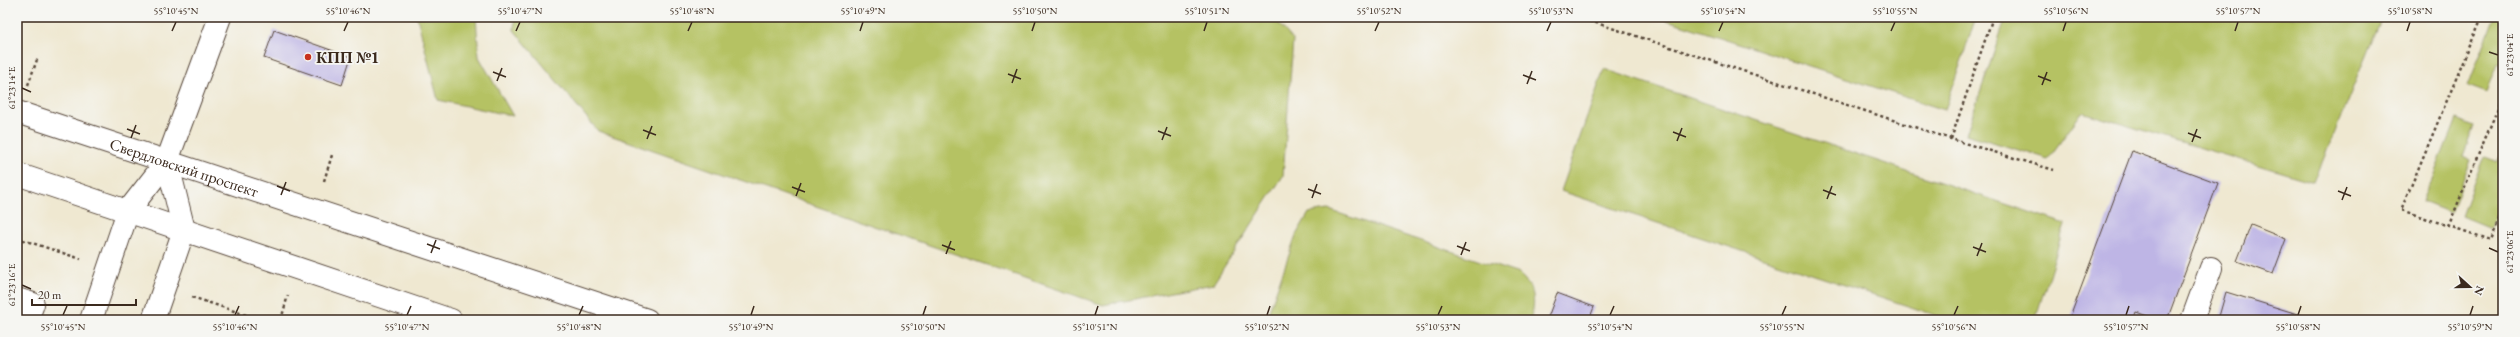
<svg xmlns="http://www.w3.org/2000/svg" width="2520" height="337" font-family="'EB Garamond',serif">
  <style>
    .green { fill: #b5c264; stroke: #787641 }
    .building { fill: #beb5e5 }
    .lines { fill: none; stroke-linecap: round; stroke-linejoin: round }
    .minor-casing { stroke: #564639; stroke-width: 24 }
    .major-casing { stroke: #564639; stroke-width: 24 }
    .path { stroke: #564639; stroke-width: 2.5; stroke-dasharray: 3 3; stroke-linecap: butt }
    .minor { stroke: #fff; stroke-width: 22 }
    .major { stroke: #fff; stroke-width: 22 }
    .ticks { fill: none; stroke: #3b2a1e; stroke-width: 1.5 }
    .poi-dot { fill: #c8321e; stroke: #f6f6f2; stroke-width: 1.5 }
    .labels { text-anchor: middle; stroke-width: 3.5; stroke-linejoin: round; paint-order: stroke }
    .poi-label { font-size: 16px; font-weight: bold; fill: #3b2a1e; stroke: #f6f6f2; text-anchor: start }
    .street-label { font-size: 16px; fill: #3b2a1e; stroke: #f6f6f2 }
    .neatline { fill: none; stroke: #3b2a1e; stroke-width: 1.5 }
    .ticks-label { font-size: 10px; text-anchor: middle; fill: #3b2a1e }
  </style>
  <rect width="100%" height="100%" fill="#f6f6f2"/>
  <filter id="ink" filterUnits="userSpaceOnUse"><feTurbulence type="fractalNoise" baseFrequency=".025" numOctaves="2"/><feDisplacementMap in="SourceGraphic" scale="8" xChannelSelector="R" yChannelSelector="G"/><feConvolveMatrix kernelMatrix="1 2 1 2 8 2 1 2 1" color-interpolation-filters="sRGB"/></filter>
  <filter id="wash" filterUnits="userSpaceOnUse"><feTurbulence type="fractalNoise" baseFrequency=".012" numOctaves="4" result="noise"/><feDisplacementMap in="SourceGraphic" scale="16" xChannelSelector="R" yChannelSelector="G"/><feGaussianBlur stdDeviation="0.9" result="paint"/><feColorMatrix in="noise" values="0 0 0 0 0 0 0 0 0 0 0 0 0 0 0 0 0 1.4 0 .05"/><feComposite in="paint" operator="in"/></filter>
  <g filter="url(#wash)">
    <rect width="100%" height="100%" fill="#efe8d1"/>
    <path class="green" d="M 417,17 L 476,17 L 479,57 L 513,116 L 438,100 Z
      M 515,17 L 1273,17 L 1293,40 L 1283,176 L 1213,284 L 1103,305 L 598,131 L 514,30 Z
      M 1658,17 L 1976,17 L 1945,110 Z
      M 2006,17 L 2382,17 L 2314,182 L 2082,112 L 2048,159 L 1966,134 Z
      M 2495,17 L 2503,17 L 2503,66 L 2498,64 L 2487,93 L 2468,86 Z
      M 1604,69 L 2065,224 L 2035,320 L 1950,320 L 1561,191 Z
      M 2456,119 L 2474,126 L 2463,156 L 2471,160 L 2451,213 L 2423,202 Z
      M 2503,145 L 2503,194 L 2490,228 L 2461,216 L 2484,156 L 2497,161 Z
      M 1329,210 L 1519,274 C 1534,287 1537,301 1530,320 L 1266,320 L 1296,235 L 1309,213 Z"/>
    <g id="blocks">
      <path class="building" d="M 274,30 L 351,57 L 342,85 L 264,58 Z
        M 2132,151 L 2218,183 L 2167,320 L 2159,320 L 2136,312 L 2133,320 L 2069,320 Z
        M 2251,225 L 2286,239 L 2273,274 L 2237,261 Z
        M 2226,292 L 2317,320 L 2218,320 Z
        M 1557,293 L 1594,307 L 1589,320 L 1547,320 Z"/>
    </g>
  </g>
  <g filter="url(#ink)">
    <use href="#blocks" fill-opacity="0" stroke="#564639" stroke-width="1"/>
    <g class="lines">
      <defs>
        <path id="minor" d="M 167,161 L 220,17
          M 17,299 L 33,304 L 27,320
          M 2192,320 L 2211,268"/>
        <g id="major">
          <path id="s1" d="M 17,112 L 647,320"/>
          <path d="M 17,174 L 451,320"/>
          <path d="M 91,320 L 128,211 L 167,161"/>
          <path d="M 153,320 L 184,230 L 167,161"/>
        </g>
      </defs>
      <use href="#minor" class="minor-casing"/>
      <use href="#major" class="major-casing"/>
      <path class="path" d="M 1578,17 L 1951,139 L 2054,170
        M 2482,17 L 2401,210 L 2491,240 L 2503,210
        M 28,85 L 38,57
        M 1951,139 L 1993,17
        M 324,181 L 332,155
        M 2448,227 L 2503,96
        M 17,238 L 81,259
        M 192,297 L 261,320
        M 281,320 L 288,295"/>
      <use href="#minor" class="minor"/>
      <use href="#major" class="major"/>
    </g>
  </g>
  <path class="ticks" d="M 172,31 L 176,22M 344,31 L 348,22M 516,31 L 520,22M 688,31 L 692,22M 860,31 L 863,22M 1032,31 L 1035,22M 1204,31 L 1207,22M 1375,31 L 1379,22M 1547,31 L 1551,22M 1719,31 L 1723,22M 1891,31 L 1895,22M 2063,31 L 2066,22M 2235,31 L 2238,22M 2407,31 L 2410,22M 2489,52 L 2498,55M 493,72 L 506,77M 1008,74 L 1021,79M 1523,75 L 1536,80M 2038,76 L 2051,81M 497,81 L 502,68M 1012,83 L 1017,69M 1527,84 L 1532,71M 2042,85 L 2047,72M 22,88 L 31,92M 127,129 L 140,134M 643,130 L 656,135M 1158,131 L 1171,136M 1673,132 L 1686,137M 2188,133 L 2201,138M 131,138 L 136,125M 647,139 L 652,126M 1162,140 L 1167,127M 1677,141 L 1682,128M 2192,142 L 2197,129M 277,186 L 290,191M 792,187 L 805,192M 1308,189 L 1321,194M 1823,190 L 1836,195M 2338,191 L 2351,196M 281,195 L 286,182M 796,196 L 801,183M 1312,198 L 1317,184M 1827,199 L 1832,186M 2342,200 L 2347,187M 427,244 L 440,249M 942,245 L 955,250M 1457,246 L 1470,251M 1973,247 L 1986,252M 2489,248 L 2498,252M 431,253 L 436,240M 946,254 L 951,241M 1461,255 L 1466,242M 1977,256 L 1982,243M 22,285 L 31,289M 63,315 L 67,306M 235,315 L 239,306M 407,315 L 411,306M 579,315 L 583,306M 751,315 L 754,306M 923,315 L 926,306M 1095,315 L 1098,306M 1267,315 L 1270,306M 1438,315 L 1442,306M 1610,315 L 1614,306M 1782,315 L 1786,306M 1954,315 L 1958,306M 2126,315 L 2129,306M 2298,315 L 2301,306M 2470,315 L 2473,306"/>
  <circle class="poi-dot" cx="308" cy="57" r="4"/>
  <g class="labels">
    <g class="poi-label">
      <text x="316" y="63">КПП №1</text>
    </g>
    <g class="street-label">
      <text dy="6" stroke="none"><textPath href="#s1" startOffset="176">Свердловский проспект</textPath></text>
    </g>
  </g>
  <rect width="2520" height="337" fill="none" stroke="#f6f6f2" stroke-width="44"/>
  <g transform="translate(2470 287) rotate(111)" stroke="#f6f6f2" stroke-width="3" paint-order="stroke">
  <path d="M0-3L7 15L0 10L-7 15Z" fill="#3b2a1e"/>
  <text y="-6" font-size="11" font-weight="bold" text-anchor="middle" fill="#3b2a1e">N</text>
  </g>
  <path d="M32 299v6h104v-6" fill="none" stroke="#3b2a1e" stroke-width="2"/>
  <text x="38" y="299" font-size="12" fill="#3b2a1e" stroke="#f6f6f2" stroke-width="3" paint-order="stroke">20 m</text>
  <rect x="22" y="22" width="2476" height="293" class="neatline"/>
  <g class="ticks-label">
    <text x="176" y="14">55°10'45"N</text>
    <text x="348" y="14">55°10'46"N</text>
    <text x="520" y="14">55°10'47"N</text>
    <text x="692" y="14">55°10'48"N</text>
    <text x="863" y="14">55°10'49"N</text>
    <text x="1035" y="14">55°10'50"N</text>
    <text x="1207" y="14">55°10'51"N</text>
    <text x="1379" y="14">55°10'52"N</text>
    <text x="1551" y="14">55°10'53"N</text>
    <text x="1723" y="14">55°10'54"N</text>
    <text x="1895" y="14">55°10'55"N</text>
    <text x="2066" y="14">55°10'56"N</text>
    <text x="2238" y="14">55°10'57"N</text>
    <text x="2410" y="14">55°10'58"N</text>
    <text transform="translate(2509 55) rotate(-90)" y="4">61°23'04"E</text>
    <text transform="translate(11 88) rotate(-90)" y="4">61°23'14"E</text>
    <text transform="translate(2509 252) rotate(-90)" y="4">61°23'06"E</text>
    <text transform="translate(11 285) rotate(-90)" y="4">61°23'16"E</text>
    <text x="63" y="330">55°10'45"N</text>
    <text x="235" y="330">55°10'46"N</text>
    <text x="407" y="330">55°10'47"N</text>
    <text x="579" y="330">55°10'48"N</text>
    <text x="751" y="330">55°10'49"N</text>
    <text x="923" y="330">55°10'50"N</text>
    <text x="1095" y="330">55°10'51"N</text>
    <text x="1267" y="330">55°10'52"N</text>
    <text x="1438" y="330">55°10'53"N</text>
    <text x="1610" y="330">55°10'54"N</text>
    <text x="1782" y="330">55°10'55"N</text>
    <text x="1954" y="330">55°10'56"N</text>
    <text x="2126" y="330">55°10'57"N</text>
    <text x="2298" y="330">55°10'58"N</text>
    <text x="2470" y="330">55°10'59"N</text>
  </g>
</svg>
